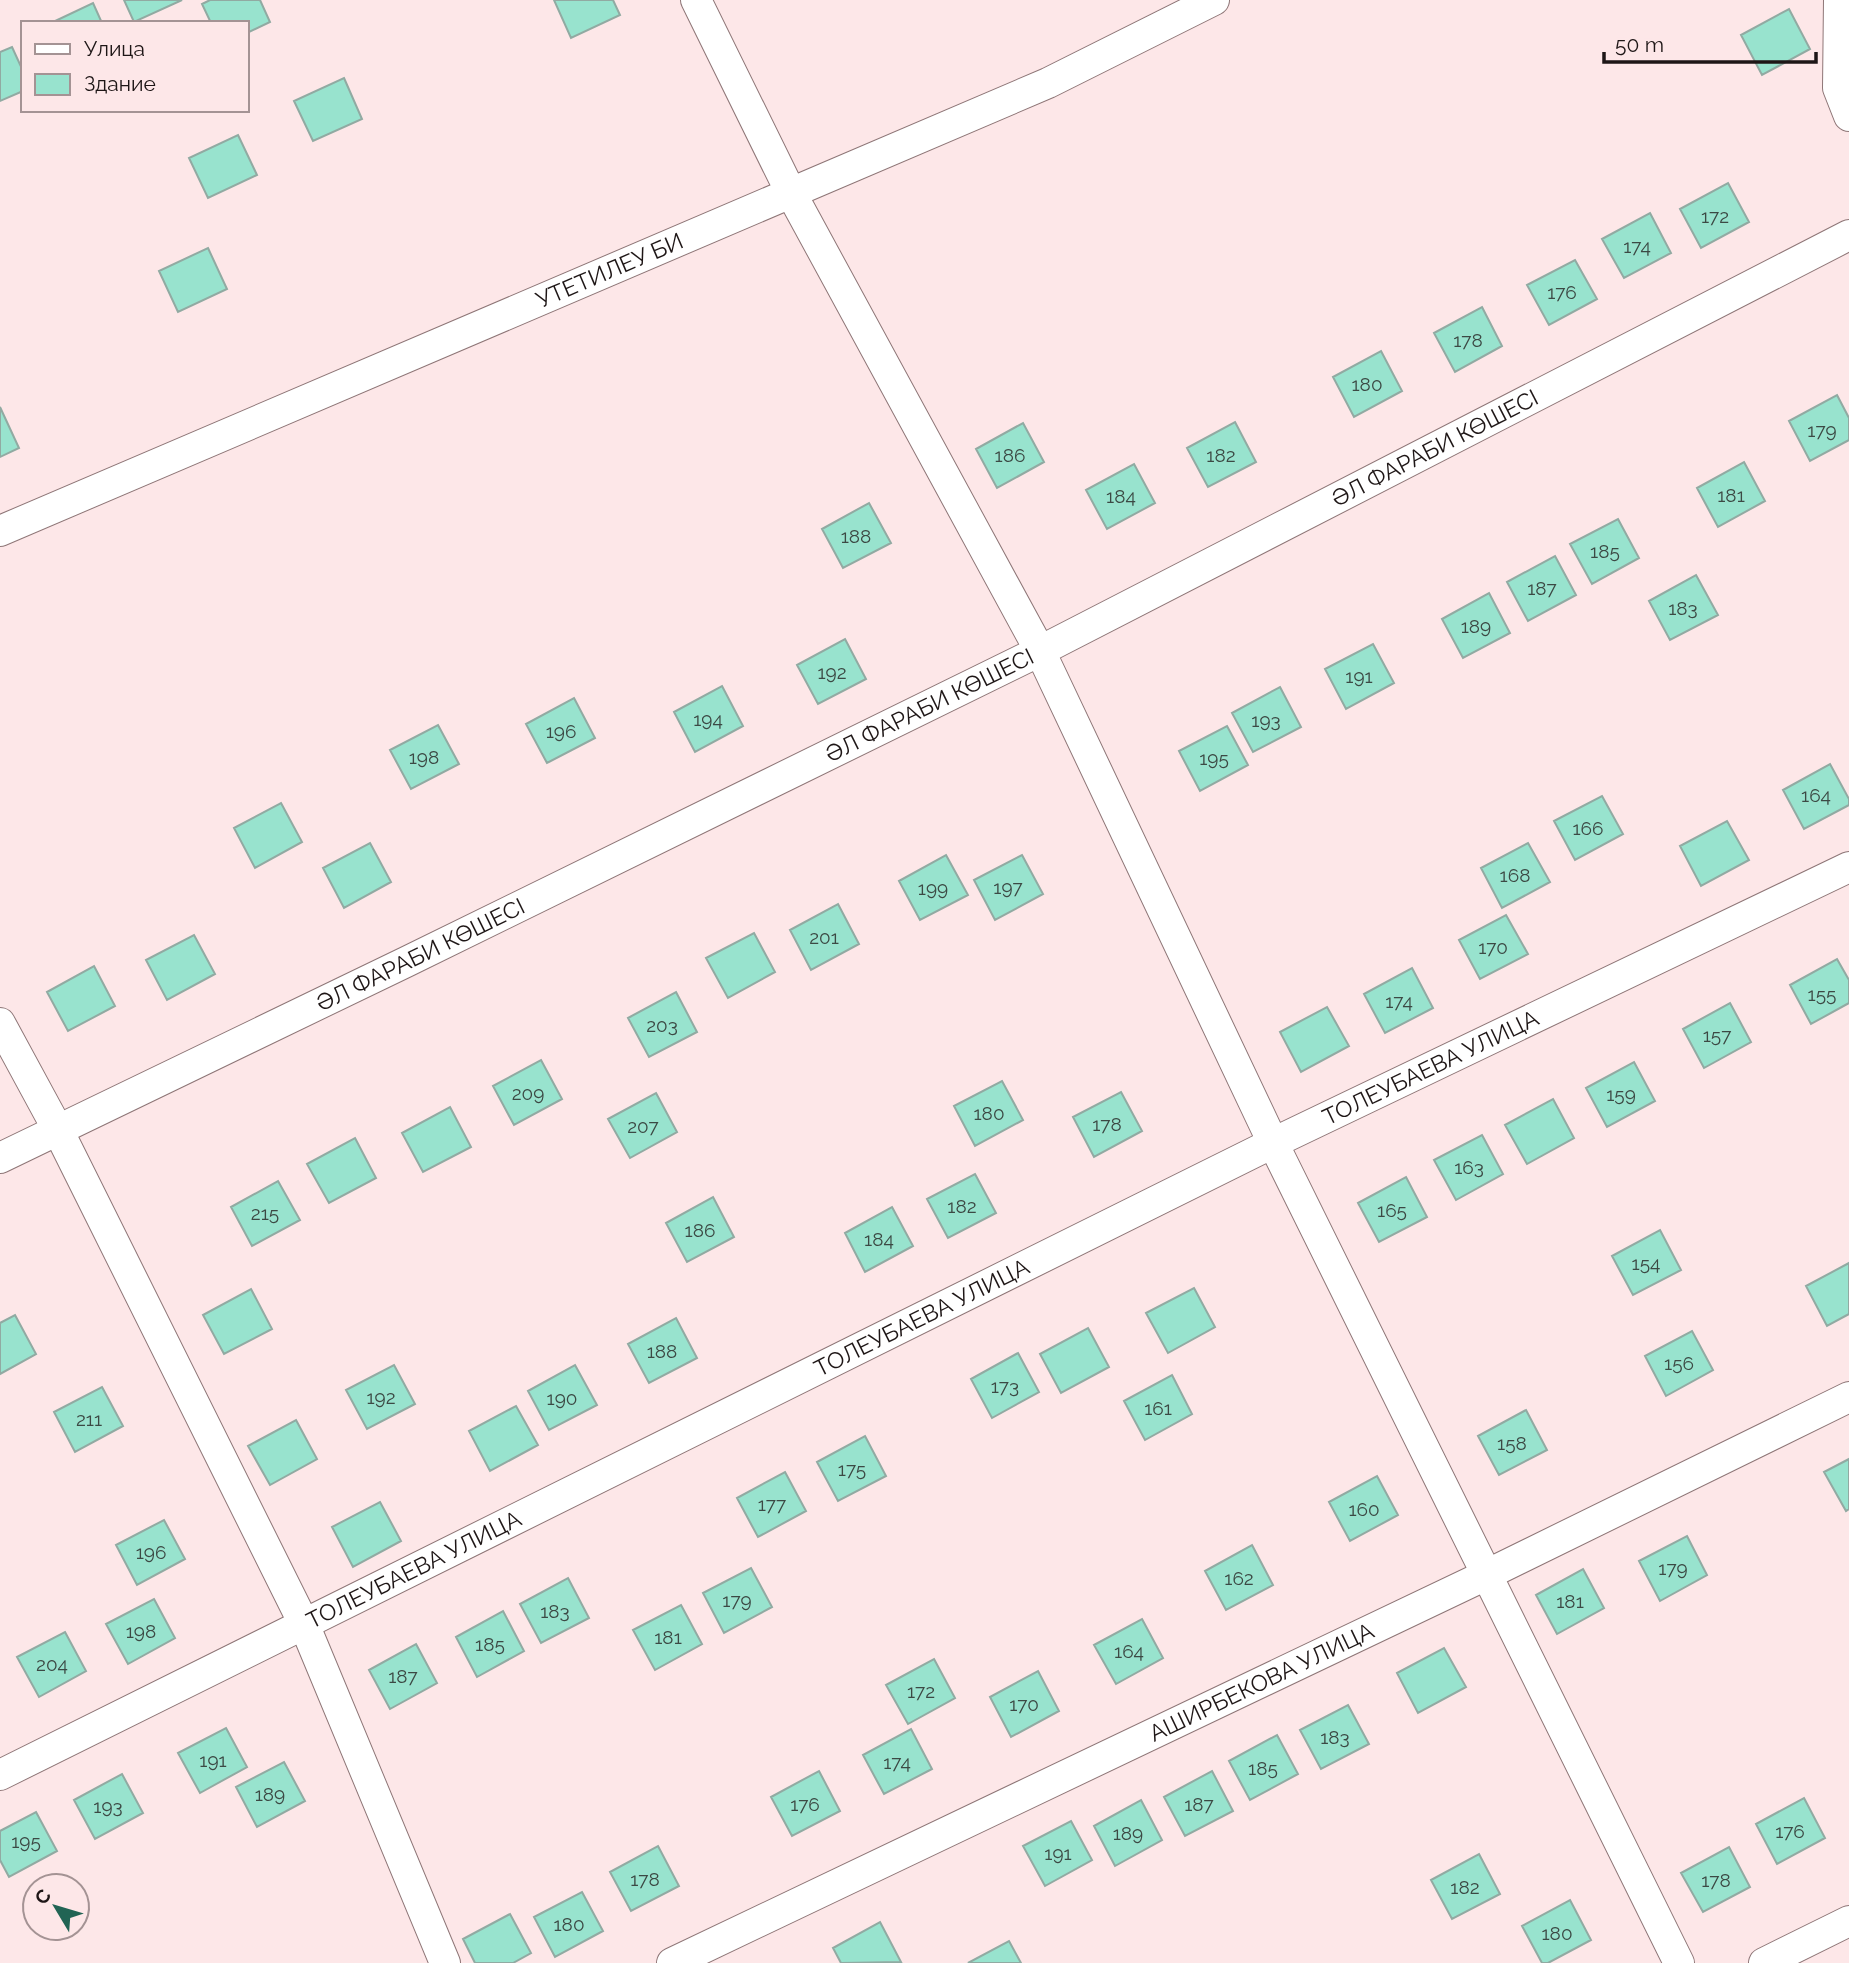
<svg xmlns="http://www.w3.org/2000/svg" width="1849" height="1963" font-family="Raleway,sans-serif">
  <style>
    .building { fill: #98e3ce; stroke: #91aaa2; stroke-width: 2 }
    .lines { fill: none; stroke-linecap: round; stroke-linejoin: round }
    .minor-casing { stroke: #8e7677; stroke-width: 32 }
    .minor { stroke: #fff; stroke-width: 30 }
    .labels { text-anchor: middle; stroke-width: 7; stroke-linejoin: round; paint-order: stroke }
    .number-label { font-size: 19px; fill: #3c4944 }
    .street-label { font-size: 23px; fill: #1e1616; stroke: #fde7e8 }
  </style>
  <rect width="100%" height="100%" fill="#fde7e8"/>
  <path class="building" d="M 124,0 L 182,0 L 134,22 Z
    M 210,0 L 260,0 L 270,22 L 247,33 L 247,23 L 211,23 L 202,4 Z
    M 554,0 L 613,0 L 620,15 L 571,38 Z
    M 93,3 L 102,23 L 51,23 Z
    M 1789,9 L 1810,49 L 1762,75 L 1741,35 Z
    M 12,47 L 23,71 L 23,91 L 0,101 L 0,52 Z
    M 344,78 L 362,119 L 313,141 L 294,101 Z
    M 238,135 L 257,175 L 208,198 L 189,158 Z
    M 1728,183 L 1749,222 L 1701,248 L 1680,209 Z
    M 1650,213 L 1671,253 L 1624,278 L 1602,239 Z
    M 208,248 L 227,289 L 178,312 L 159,271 Z
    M 1575,260 L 1597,299 L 1549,325 L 1527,285 Z
    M 1482,307 L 1502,346 L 1455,372 L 1434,333 Z
    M 1381,351 L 1402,391 L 1354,417 L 1333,377 Z
    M 1837,395 L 1849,418 L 1849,440 L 1810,461 L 1789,421 Z
    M 0,407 L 19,448 L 0,457 Z
    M 1235,422 L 1256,462 L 1208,487 L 1187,448 Z
    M 1023,423 L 1044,462 L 997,488 L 976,449 Z
    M 1744,462 L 1765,501 L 1718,527 L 1697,488 Z
    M 1134,464 L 1155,503 L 1107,529 L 1086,490 Z
    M 869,503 L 891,543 L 843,568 L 822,529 Z
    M 1618,519 L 1639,558 L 1592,584 L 1570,544 Z
    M 1555,556 L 1576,595 L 1528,621 L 1507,582 Z
    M 1696,575 L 1718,615 L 1670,640 L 1649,601 Z
    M 1489,593 L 1510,633 L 1463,658 L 1442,619 Z
    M 845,639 L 866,679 L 818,704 L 797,665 Z
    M 1373,644 L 1394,683 L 1346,709 L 1325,669 Z
    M 722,686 L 743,726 L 695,752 L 674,712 Z
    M 1280,687 L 1301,727 L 1253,752 L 1232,713 Z
    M 574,698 L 595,738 L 547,763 L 526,724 Z
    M 438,725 L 459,764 L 411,789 L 390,750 Z
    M 1227,726 L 1248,765 L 1200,791 L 1179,751 Z
    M 1830,764 L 1849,799 L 1849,805 L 1804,829 L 1783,790 Z
    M 1602,796 L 1623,834 L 1575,860 L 1554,821 Z
    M 281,803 L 302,842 L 255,868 L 234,828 Z
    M 1727,821 L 1749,860 L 1701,886 L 1680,846 Z
    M 370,843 L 391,882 L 344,908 L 323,868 Z
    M 1528,843 L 1550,882 L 1502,908 L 1481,868 Z
    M 946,855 L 968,895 L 920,920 L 899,881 Z
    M 1022,855 L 1043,894 L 995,920 L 974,880 Z
    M 838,904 L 859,944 L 811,970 L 790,930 Z
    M 1506,915 L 1528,954 L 1480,979 L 1459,940 Z
    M 754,933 L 775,972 L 728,998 L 706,958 Z
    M 194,935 L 215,974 L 167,1000 L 146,960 Z
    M 1837,959 L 1849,980 L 1849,1003 L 1811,1024 L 1790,985 Z
    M 94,966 L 115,1006 L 68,1031 L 47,992 Z
    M 1412,968 L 1433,1008 L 1385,1033 L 1364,994 Z
    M 676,992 L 697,1032 L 649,1057 L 628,1018 Z
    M 1730,1003 L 1751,1042 L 1704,1068 L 1683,1029 Z
    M 1327,1007 L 1349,1046 L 1301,1072 L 1280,1032 Z
    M 541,1060 L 562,1099 L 514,1125 L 493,1086 Z
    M 1634,1062 L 1655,1101 L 1607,1127 L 1586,1088 Z
    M 1002,1081 L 1023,1120 L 975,1146 L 954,1106 Z
    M 1121,1092 L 1142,1131 L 1094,1157 L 1073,1117 Z
    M 656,1093 L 677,1132 L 630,1158 L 608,1119 Z
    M 1553,1099 L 1574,1138 L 1527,1164 L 1505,1125 Z
    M 450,1107 L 471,1147 L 423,1172 L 402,1133 Z
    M 1482,1135 L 1503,1174 L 1456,1200 L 1434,1160 Z
    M 355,1138 L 376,1178 L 329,1203 L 307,1164 Z
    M 975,1174 L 996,1213 L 948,1238 L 927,1199 Z
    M 1406,1177 L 1427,1217 L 1379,1242 L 1358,1203 Z
    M 278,1181 L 300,1220 L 252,1246 L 231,1207 Z
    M 713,1197 L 734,1237 L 687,1262 L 666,1223 Z
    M 892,1207 L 913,1246 L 865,1272 L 845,1233 Z
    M 1660,1230 L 1681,1270 L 1633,1295 L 1612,1256 Z
    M 1849,1263 L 1849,1314 L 1827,1326 L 1806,1286 Z
    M 1194,1288 L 1215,1327 L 1168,1353 L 1146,1313 Z
    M 251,1289 L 272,1329 L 224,1354 L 203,1315 Z
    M 15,1315 L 36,1354 L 0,1374 L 0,1323 Z
    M 676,1318 L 697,1358 L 649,1383 L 628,1344 Z
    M 1088,1328 L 1109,1367 L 1061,1393 L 1040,1354 Z
    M 1692,1331 L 1713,1370 L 1666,1396 L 1645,1356 Z
    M 1018,1353 L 1039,1392 L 992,1418 L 971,1379 Z
    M 394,1365 L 415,1404 L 367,1429 L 346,1390 Z
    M 575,1365 L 597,1405 L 549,1430 L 528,1391 Z
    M 1172,1375 L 1192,1414 L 1145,1440 L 1124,1401 Z
    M 102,1387 L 123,1426 L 75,1452 L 54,1412 Z
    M 516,1406 L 538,1445 L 490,1471 L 469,1431 Z
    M 1526,1410 L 1547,1450 L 1499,1475 L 1478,1436 Z
    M 296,1420 L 317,1459 L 270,1485 L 248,1446 Z
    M 865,1436 L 886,1476 L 838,1501 L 817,1462 Z
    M 1849,1459 L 1849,1509 L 1846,1511 L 1824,1472 Z
    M 785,1472 L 806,1511 L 758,1537 L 737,1498 Z
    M 1377,1476 L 1398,1515 L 1350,1541 L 1329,1502 Z
    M 380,1502 L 401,1541 L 353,1567 L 332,1527 Z
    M 164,1520 L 185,1559 L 137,1585 L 116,1545 Z
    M 1687,1536 L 1707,1575 L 1660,1601 L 1639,1561 Z
    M 1252,1545 L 1273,1585 L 1226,1610 L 1205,1571 Z
    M 751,1568 L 772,1607 L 724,1633 L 703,1593 Z
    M 1583,1569 L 1604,1608 L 1557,1634 L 1536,1595 Z
    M 568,1578 L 589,1618 L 541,1643 L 520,1604 Z
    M 154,1599 L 175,1638 L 128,1664 L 106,1624 Z
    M 681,1605 L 702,1644 L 655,1670 L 633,1630 Z
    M 503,1611 L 524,1651 L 477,1677 L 456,1637 Z
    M 1142,1619 L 1163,1658 L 1116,1684 L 1094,1645 Z
    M 65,1632 L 86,1671 L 39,1697 L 17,1657 Z
    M 416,1644 L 437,1683 L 390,1709 L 369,1670 Z
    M 1444,1648 L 1466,1687 L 1418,1713 L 1397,1673 Z
    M 934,1659 L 955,1698 L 908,1724 L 886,1685 Z
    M 1038,1671 L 1059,1711 L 1011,1737 L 990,1697 Z
    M 1348,1705 L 1369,1744 L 1321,1769 L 1300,1730 Z
    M 226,1728 L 247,1767 L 200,1793 L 178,1753 Z
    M 911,1729 L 932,1769 L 884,1794 L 863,1755 Z
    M 1277,1735 L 1298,1774 L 1250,1800 L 1229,1761 Z
    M 284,1762 L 305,1801 L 257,1827 L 236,1787 Z
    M 819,1771 L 840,1811 L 792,1836 L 771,1797 Z
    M 1212,1771 L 1233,1811 L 1185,1836 L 1164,1797 Z
    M 122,1774 L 143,1813 L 95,1839 L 74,1800 Z
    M 1804,1798 L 1825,1838 L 1777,1864 L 1756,1824 Z
    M 1141,1800 L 1162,1840 L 1115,1866 L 1094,1826 Z
    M 36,1812 L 57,1851 L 9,1877 L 0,1860 L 0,1831 Z
    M 1071,1821 L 1092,1860 L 1045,1886 L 1023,1846 Z
    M 658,1846 L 679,1886 L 631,1911 L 610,1872 Z
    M 1729,1847 L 1750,1887 L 1703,1912 L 1681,1873 Z
    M 1479,1854 L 1500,1894 L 1452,1919 L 1431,1880 Z
    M 582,1892 L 603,1931 L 555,1957 L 534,1917 Z
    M 1570,1900 L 1591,1940 L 1548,1963 L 1542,1963 L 1522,1926 Z
    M 510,1914 L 531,1953 L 513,1963 L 475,1963 L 463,1939 Z
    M 880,1922 L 901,1962 L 841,1963 L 833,1948 Z
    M 1009,1941 L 1021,1963 L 968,1963 Z"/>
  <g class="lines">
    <defs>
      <g id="minor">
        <path d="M 696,0 L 791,193 L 1040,651 L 1273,1143 L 1679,1963"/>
        <path d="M 1839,0 L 1838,88 L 1849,116"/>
        <path id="s1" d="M 0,531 L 1048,83 L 1214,0"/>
        <path d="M 0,1023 L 58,1130 L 304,1624 L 445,1963"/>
        <path id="s2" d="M 0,1158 L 406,962 L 1040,651 L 1849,235"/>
        <path id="s3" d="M 0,1775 L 1273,1143 L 1849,867"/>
        <path id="s4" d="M 672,1963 L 1486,1575 L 1849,1397"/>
        <path d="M 1764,1963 L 1849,1921"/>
      </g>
    </defs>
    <use href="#minor" class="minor-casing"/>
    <use href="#minor" class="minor"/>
  </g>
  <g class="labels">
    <g class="number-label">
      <text x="1715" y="223">172</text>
      <text x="1637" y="253">174</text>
      <text x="1562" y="299">176</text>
      <text x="1468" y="347">178</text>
      <text x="1367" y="391">180</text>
      <text x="1822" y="437">179</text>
      <text x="1010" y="462">186</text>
      <text x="1221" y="462">182</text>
      <text x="1731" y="502">181</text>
      <text x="1121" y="503">184</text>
      <text x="856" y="543">188</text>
      <text x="1605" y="558">185</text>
      <text x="1542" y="595">187</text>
      <text x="1683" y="615">183</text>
      <text x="1476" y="633">189</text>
      <text x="832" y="679">192</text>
      <text x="1359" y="683">191</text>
      <text x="708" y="726">194</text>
      <text x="1266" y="727">193</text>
      <text x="561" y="738">196</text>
      <text x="424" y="764">198</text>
      <text x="1214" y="765">195</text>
      <text x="1816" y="802">164</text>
      <text x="1588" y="835">166</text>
      <text x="1515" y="882">168</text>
      <text x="1008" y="894">197</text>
      <text x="933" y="895">199</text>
      <text x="824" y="944">201</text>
      <text x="1493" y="954">170</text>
      <text x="1822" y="1001">155</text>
      <text x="1399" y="1008">174</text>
      <text x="662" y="1032">203</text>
      <text x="1717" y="1042">157</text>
      <text x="528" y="1100">209</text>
      <text x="1621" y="1101">159</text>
      <text x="989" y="1120">180</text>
      <text x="1107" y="1131">178</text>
      <text x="643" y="1133">207</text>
      <text x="1469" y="1174">163</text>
      <text x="962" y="1213">182</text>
      <text x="1392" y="1217">165</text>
      <text x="265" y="1220">215</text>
      <text x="700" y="1237">186</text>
      <text x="879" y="1246">184</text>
      <text x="1646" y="1270">154</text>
      <text x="662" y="1358">188</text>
      <text x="1679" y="1370">156</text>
      <text x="1005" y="1393">173</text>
      <text x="381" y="1404">192</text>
      <text x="562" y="1405">190</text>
      <text x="1158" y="1415">161</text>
      <text x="89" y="1426">211</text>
      <text x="1512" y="1450">158</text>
      <text x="852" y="1476">175</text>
      <text x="772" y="1511">177</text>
      <text x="1364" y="1516">160</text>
      <text x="151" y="1559">196</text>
      <text x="1673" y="1575">179</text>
      <text x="1239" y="1585">162</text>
      <text x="737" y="1607">179</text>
      <text x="1570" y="1608">181</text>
      <text x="555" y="1618">183</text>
      <text x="141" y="1638">198</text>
      <text x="668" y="1644">181</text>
      <text x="490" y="1651">185</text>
      <text x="1129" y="1658">164</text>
      <text x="52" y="1671">204</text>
      <text x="403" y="1683">187</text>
      <text x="921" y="1698">172</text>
      <text x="1024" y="1711">170</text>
      <text x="1335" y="1744">183</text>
      <text x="213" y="1767">191</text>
      <text x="897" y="1769">174</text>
      <text x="1263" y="1775">185</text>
      <text x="270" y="1801">189</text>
      <text x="805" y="1811">176</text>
      <text x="1199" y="1811">187</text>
      <text x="108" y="1813">193</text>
      <text x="1790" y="1838">176</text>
      <text x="1128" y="1840">189</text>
      <text x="26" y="1848">195</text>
      <text x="1058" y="1860">191</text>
      <text x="645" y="1886">178</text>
      <text x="1716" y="1887">178</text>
      <text x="1465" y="1894">182</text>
      <text x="569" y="1931">180</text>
      <text x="1557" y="1940">180</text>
    </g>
    <g class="street-label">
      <text dy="8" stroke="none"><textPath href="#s1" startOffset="663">УТЕТИЛЕУ БИ</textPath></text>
      <text dy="8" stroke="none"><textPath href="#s2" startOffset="1601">ӘЛ ФАРАБИ КӨШЕСІ</textPath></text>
      <text dy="8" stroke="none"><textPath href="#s2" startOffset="1034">ӘЛ ФАРАБИ КӨШЕСІ</textPath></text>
      <text dy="8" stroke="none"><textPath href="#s2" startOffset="467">ӘЛ ФАРАБИ КӨШЕСІ</textPath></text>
      <text dy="8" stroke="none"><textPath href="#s3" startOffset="1596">ТОЛЕУБАЕВА УЛИЦА</textPath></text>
      <text dy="8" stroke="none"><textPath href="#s3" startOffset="1029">ТОЛЕУБАЕВА УЛИЦА</textPath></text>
      <text dy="8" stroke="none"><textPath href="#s3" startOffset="462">ТОЛЕУБАЕВА УЛИЦА</textPath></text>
      <text dy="8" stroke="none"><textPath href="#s4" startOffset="653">АШИРБЕКОВА УЛИЦА</textPath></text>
    </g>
  </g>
  <rect x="21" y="21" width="228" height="91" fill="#fde7e8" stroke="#a49394" stroke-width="2"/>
  <rect x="35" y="44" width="35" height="10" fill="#ffffff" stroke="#a49394" stroke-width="2"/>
  <text x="84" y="56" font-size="21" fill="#1e1616">Улица</text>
  <rect x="35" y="74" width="35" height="21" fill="#98e3ce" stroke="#a49394" stroke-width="2"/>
  <text x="84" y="91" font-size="21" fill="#1e1616">Здание</text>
  <g transform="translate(56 1907) rotate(308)"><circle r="33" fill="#fde7e8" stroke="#a49394" stroke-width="2"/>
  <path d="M0-5L12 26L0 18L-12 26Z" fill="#216454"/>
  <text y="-10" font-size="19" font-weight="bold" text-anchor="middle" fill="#1e1616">С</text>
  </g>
  <path d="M1604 52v10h212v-10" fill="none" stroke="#1e1616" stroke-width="3.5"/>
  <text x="1615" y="52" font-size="21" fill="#1e1616" stroke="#fde7e8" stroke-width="5" paint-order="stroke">50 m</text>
</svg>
